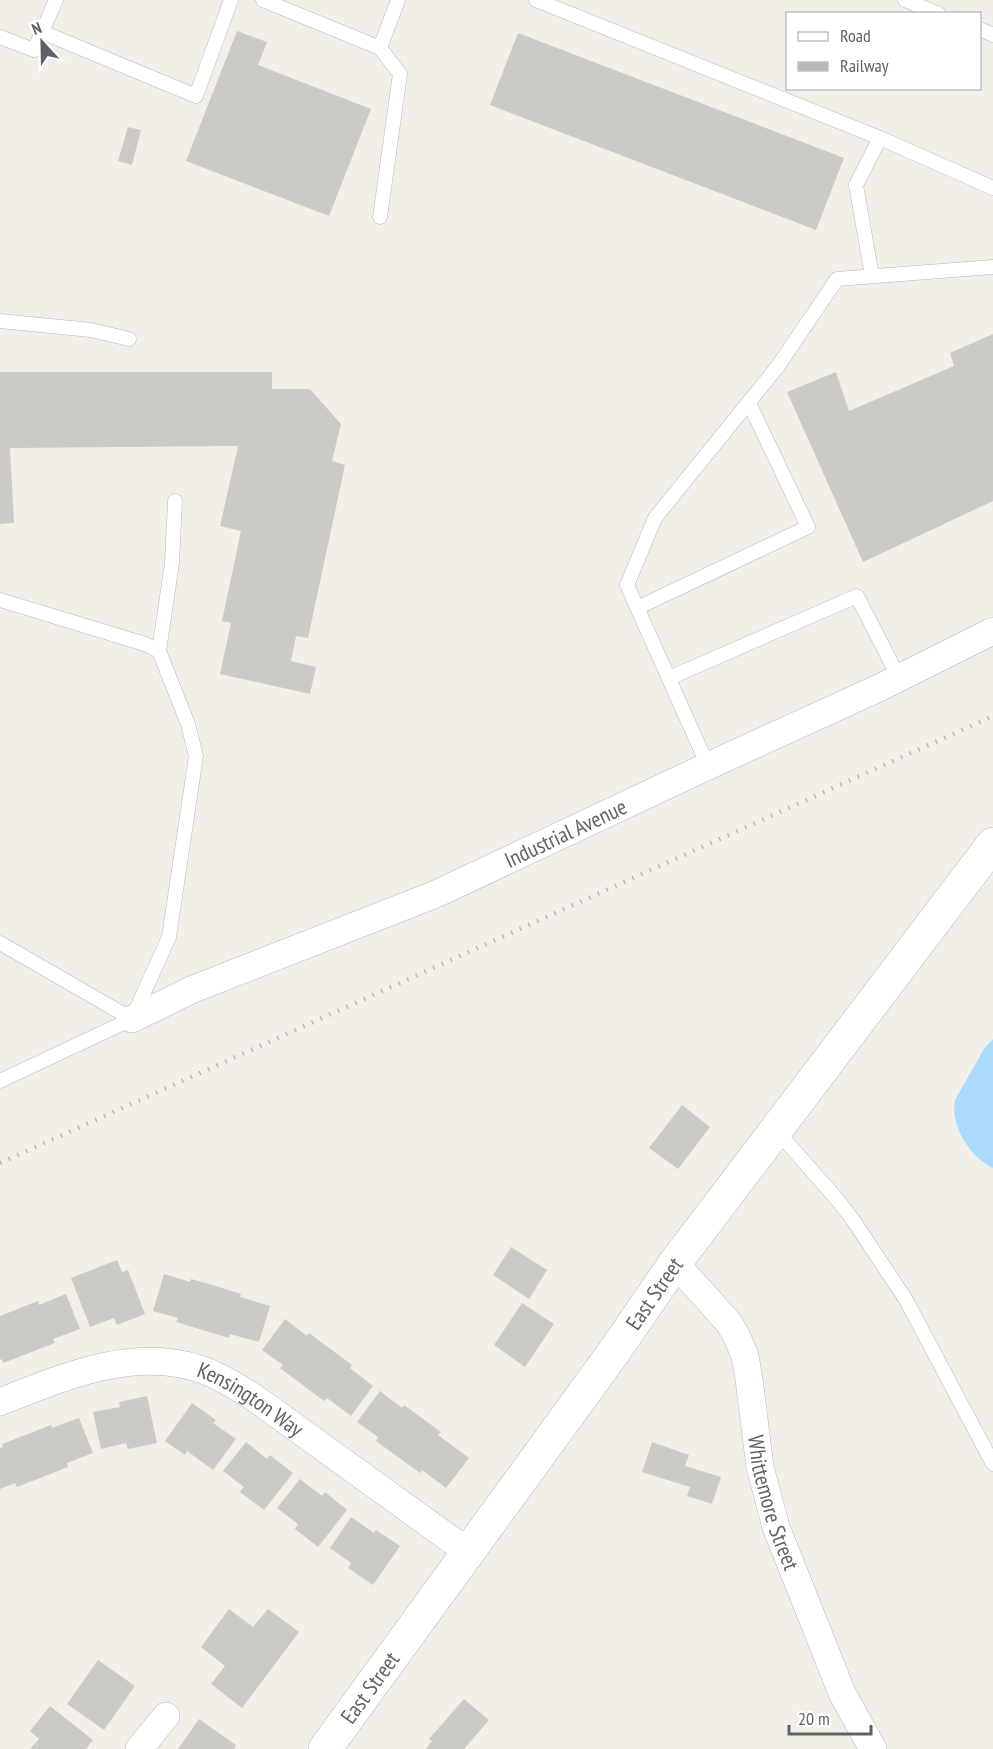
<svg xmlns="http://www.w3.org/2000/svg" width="993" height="1749" font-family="'PT Sans Narrow',sans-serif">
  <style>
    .water { fill: #aadaff }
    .building { fill: #cccac5 }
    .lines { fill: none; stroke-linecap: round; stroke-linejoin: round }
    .service-casing { stroke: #b5b8bc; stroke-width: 15 }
    .minor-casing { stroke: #b5b8bc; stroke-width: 28 }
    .secondary-casing { stroke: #b6babf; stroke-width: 34 }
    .service { stroke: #fff; stroke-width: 14 }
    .minor { stroke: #fff; stroke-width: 27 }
    .secondary { stroke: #fff; stroke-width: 33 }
    .rail { stroke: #b6b7b8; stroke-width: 4.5; stroke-dasharray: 1.5 8; stroke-linecap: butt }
    .labels { text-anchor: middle; stroke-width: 5; stroke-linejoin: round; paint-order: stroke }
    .street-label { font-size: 22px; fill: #5f6368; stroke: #fff }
  </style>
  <rect width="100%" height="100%" fill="#f1efe8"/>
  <path class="water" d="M 993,1039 L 993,1168 C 970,1157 950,1126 955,1100 L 984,1049 Z"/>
  <path class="building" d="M 237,31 L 267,42 L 258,65 L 371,109 L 329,216 L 186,161 Z
    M 518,33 L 844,158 L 816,230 L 490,105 Z
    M 128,127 L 141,130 L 132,165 L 118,161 Z
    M 993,334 L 993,501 L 863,562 L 787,392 L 836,372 L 849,411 L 954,366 L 950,353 Z
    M 0,372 L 272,372 L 272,389 L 310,389 L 341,424 L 332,461 L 345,465 L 308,638 L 296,636 L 291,661 L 316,667 L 310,694 L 220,674 L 231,623 L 222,621 L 241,531 L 220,526 L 238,446 L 10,448 L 14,523 L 0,524 Z
    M 682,1105 L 710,1127 L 678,1169 L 649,1148 Z
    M 511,1247 L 547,1270 L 529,1299 L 493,1275 Z
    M 117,1260 L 122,1272 L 128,1270 L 145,1314 L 117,1325 L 114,1318 L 90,1327 L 71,1278 Z
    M 164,1274 L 190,1282 L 191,1279 L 216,1286 L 241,1294 L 240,1297 L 270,1306 L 259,1342 L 230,1334 L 229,1338 L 176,1322 L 178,1318 L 153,1311 Z
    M 66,1294 L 80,1329 L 53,1339 L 55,1343 L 3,1363 L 2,1359 L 0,1360 L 0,1316 L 38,1301 L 39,1305 Z
    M 522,1303 L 554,1324 L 525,1367 L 494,1345 Z
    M 285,1319 L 307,1336 L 309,1333 L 352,1365 L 350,1368 L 373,1386 L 351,1416 L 327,1398 L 324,1401 L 280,1368 L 283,1365 L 262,1350 Z
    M 380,1391 L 402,1408 L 404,1405 L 441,1432 L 438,1435 L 469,1458 L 446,1488 L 422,1470 L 420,1473 L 376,1441 L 378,1437 L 357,1422 Z
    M 147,1396 L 157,1443 L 128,1449 L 126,1443 L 101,1449 L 93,1412 L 120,1407 L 119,1402 Z
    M 192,1403 L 216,1420 L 213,1423 L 236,1439 L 213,1470 L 187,1451 L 185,1455 L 165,1441 Z
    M 79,1418 L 93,1453 L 67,1463 L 68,1467 L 17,1487 L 15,1483 L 0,1489 L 0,1448 L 3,1447 L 2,1444 L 51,1425 L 52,1428 Z
    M 246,1442 L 267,1459 L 270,1455 L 293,1473 L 264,1510 L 240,1492 L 244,1487 L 223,1471 Z
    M 652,1442 L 689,1455 L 685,1466 L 721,1477 L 712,1504 L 687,1496 L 690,1487 L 642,1472 Z
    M 300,1479 L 322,1496 L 325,1492 L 347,1510 L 318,1547 L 295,1529 L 298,1524 L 277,1508 Z
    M 351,1517 L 374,1533 L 376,1530 L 400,1546 L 373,1585 L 348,1568 L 351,1563 L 330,1548 Z
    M 229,1609 L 253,1627 L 268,1609 L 299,1632 L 242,1708 L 211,1684 L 225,1666 L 201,1647 Z
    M 98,1660 L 135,1686 L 104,1730 L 67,1704 Z
    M 464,1699 L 489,1720 L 464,1749 L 426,1749 L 432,1741 L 429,1739 Z
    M 50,1706 L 93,1740 L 86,1749 L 30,1749 L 39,1739 L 30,1731 Z
    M 199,1719 L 236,1745 L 234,1749 L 178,1749 Z"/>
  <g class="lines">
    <defs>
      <path id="service" d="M 263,0 L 380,48 L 398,0
        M 536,0 L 880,138 L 993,188
        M 905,0 L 939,14
        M 980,29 L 993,35
        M 42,32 L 196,96 L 231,0
        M 0,37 L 34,50 L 56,0
        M 380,48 L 400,74 L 380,217
        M 872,276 L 856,185 L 880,138
        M 0,321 L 91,330 L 129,339
        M 0,600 L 145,644 L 159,651 L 172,563 L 175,501
        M 637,608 L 808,527 L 749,403
        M 669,678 L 857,596 L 899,678
        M 708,766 L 627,585 L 655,518 L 778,366 L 837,279 L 993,267
        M 0,943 L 132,1019
        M 0,1081 L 132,1019 L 169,937 L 196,756 L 188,724 L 159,651
        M 776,1130 L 836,1198 L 853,1220 L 906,1300 L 993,1464"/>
      <g id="minor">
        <path id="s1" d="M 132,1019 L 191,990 L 436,894 L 708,766 L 881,687 L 993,631"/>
        <path id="s2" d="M 675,1263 L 729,1323 L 737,1337 L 745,1356 L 749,1379 L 760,1467 L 776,1527 L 842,1693 L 873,1749"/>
        <path id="s3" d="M 0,1402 C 61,1378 133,1346 200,1369 C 220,1376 238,1387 256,1399 L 468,1552"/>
        <path d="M 139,1749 L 166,1716"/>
      </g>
      <g id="secondary">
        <path id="s4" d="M 325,1749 L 616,1349 L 675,1263 L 993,844"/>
      </g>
    </defs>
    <use href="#service" class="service-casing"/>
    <use href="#minor" class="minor-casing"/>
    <use href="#secondary" class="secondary-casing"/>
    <use href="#service" class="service"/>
    <use href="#minor" class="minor"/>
    <use href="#secondary" class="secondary"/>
    <path class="rail" d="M 0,1163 L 993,716"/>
  </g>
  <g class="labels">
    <g class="street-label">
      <text dy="8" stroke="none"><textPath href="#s1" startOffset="472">Industrial Avenue</textPath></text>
      <text dy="8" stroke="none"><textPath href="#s4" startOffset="562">East Street</textPath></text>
      <text dy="8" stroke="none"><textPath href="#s3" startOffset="266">Kensington Way</textPath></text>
      <text dy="8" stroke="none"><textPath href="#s2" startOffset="267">Whittemore Street</textPath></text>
      <text dy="8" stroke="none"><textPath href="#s4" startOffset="76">East Street</textPath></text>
    </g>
  </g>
  <rect x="786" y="12" width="195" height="78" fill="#ffffff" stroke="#bfc1c3" stroke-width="1.5"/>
  <rect x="798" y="32" width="30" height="9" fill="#ffffff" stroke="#bfc1c3" stroke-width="1.5"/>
  <text x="840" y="42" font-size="18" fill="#5f6368">Road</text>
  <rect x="798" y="62" width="30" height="9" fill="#b6b7b8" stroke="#bfc1c3" stroke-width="1.5"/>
  <text x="840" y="72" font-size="18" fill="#5f6368">Railway</text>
  <g transform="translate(42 42) rotate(338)" stroke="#ffffff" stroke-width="4.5" paint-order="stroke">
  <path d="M0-4.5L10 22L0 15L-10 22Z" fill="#5f6368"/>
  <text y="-9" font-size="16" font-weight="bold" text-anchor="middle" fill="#5f6368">N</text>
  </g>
  <path d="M789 1725v9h82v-9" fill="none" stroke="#5f6368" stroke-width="3"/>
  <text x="798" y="1725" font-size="18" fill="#5f6368" stroke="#ffffff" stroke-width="4.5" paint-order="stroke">20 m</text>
</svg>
